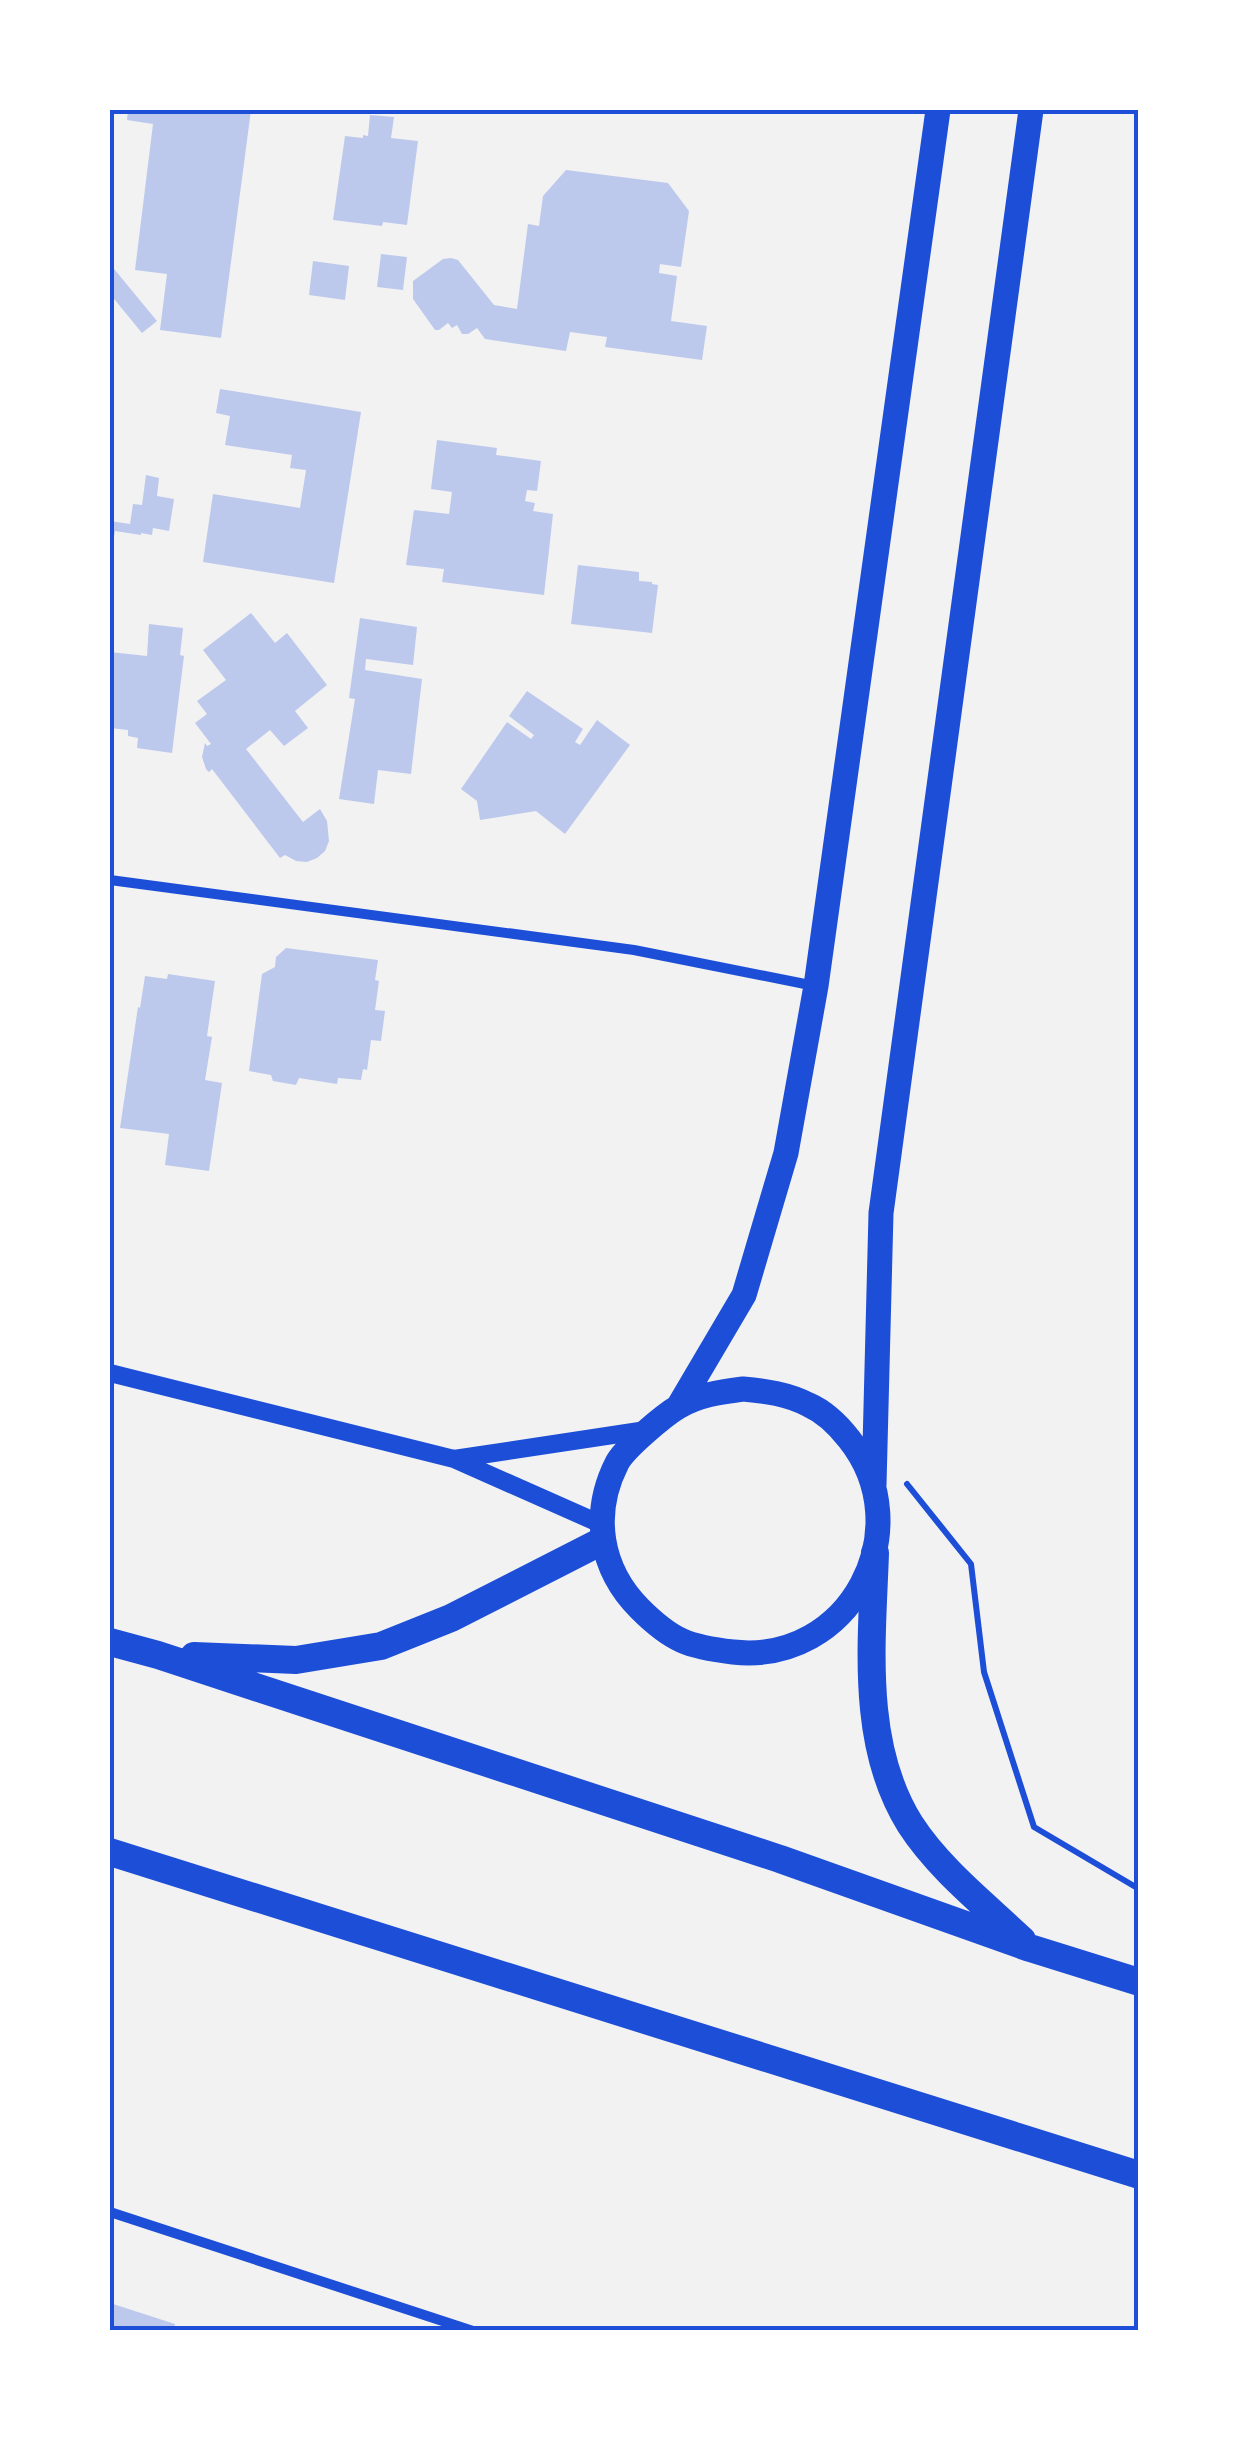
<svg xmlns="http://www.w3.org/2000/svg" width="1249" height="2441" font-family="Barlow,sans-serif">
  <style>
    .building { fill: #bdc9ec }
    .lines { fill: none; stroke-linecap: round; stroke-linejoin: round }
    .path { stroke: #1d4ed8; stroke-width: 6 }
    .minor { stroke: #1d4ed8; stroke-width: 10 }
    .tertiary { stroke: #1d4ed8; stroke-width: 18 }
    .primary { stroke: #1d4ed8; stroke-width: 25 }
    .trunk { stroke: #1d4ed8; stroke-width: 28 }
    .neatline { fill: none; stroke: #1d4ed8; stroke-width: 4 }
  </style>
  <rect width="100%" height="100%" fill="#f2f2f2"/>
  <path class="building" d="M 128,110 L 251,110 L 221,338 L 160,330 L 167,274 L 135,270 L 153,124 L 127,120 Z
    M 370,115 L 394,117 L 391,138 L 418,141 L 407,225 L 383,222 L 382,226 L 333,220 L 345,136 L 363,138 L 363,135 L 368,136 Z
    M 566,170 L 668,183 L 689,211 L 681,267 L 660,264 L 659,273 L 677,276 L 671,321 L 707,326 L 702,360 L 605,347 L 607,337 L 570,332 L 566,351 L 485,339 L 477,328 L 468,334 L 462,334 L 457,325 L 452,328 L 448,323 L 439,330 L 435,330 L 413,299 L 413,281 L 443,259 L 451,258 L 458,260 L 494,305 L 517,309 L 528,224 L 539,226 L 543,196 Z
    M 381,254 L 407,257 L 403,290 L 377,287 Z
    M 313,261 L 349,266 L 345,300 L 309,295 Z
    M 110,264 L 157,321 L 142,333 L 110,294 Z
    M 220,389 L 361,412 L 334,583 L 203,562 L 213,494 L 300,508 L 306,470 L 290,468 L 292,455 L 225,445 L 230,416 L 216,413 Z
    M 437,440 L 497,448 L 496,455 L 541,461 L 537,491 L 527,490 L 525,501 L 535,503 L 533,511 L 553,514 L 544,595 L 442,582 L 444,569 L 406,565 L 414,510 L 449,514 L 452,492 L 431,489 Z
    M 146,475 L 159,478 L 157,496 L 174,499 L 169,531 L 153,528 L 152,535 L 141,533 L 141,535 L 115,531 L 112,548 L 110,548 L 110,521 L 130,524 L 133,504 L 142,505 Z
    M 578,565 L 639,572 L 639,581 L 652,582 L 652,584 L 658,585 L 652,633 L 571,624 Z
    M 251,613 L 275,643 L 287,633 L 327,685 L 295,711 L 308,728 L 284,746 L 270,730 L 246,749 L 303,822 L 320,809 L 327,821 L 329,841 L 325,851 L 317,858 L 307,862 L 296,861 L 285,855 L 280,858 L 212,769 L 209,772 L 206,769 L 202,757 L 205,743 L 207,746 L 211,744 L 195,723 L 207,714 L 197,701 L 226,680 L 203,650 Z
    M 360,618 L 417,627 L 413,665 L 366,659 L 365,670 L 422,679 L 411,774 L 378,770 L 374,804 L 339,799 L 355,699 L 349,698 Z
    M 149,624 L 183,628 L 180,655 L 184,656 L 172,753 L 137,748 L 138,738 L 128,736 L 128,730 L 110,728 L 110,652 L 147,656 Z
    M 527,691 L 583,729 L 575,742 L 580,745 L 597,720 L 630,745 L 565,834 L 536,811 L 480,820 L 477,801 L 461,789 L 507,722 L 531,739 L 534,735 L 509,716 Z
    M 286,948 L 378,960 L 375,980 L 379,981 L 375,1010 L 385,1011 L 381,1041 L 371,1040 L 367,1070 L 363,1069 L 361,1080 L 338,1078 L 337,1084 L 299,1078 L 296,1085 L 273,1081 L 271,1075 L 249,1071 L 262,974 L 275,967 L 276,957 Z
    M 168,974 L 215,981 L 207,1036 L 212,1037 L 205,1080 L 222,1083 L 209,1171 L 165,1165 L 169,1134 L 120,1128 L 138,1007 L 140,1008 L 145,976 L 167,979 Z
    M 110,2303 L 175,2324 L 173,2331 L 110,2331 Z"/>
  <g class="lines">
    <path class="path" d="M 907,1484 L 971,1564 L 984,1672 L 1034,1827 L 1139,1889"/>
    <path class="minor" d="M 110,880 L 634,950 L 815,986
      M 110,2212 L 473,2331"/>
    <path class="tertiary" d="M 110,1373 L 454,1459 L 603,1525
      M 454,1459 L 646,1430"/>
    <path class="primary" d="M 743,1389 C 766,1391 788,1394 809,1405 C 825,1412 838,1425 849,1439 C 921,1529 850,1665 733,1652 C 689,1647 672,1641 640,1609 C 600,1569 591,1514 617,1463 C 624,1449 663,1416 678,1407 C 698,1395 720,1392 743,1389 Z
      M 678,1407 L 744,1295 L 786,1153 L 816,986 L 938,110
      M 874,1485 L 881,1213 L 1031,110"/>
    <path class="trunk" d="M 875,1553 C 872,1642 860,1744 910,1824 C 939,1869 984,1904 1022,1940
      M 110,1642 L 158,1655 L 780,1859 L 1030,1948 L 1139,1982
      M 194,1656 L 296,1660 L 381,1646 L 451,1618 L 602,1541
      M 110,1852 L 1139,2175"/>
  </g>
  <rect width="1249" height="2441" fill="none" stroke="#ffffff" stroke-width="225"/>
  <rect x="112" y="112" width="1024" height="2216" class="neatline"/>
</svg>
